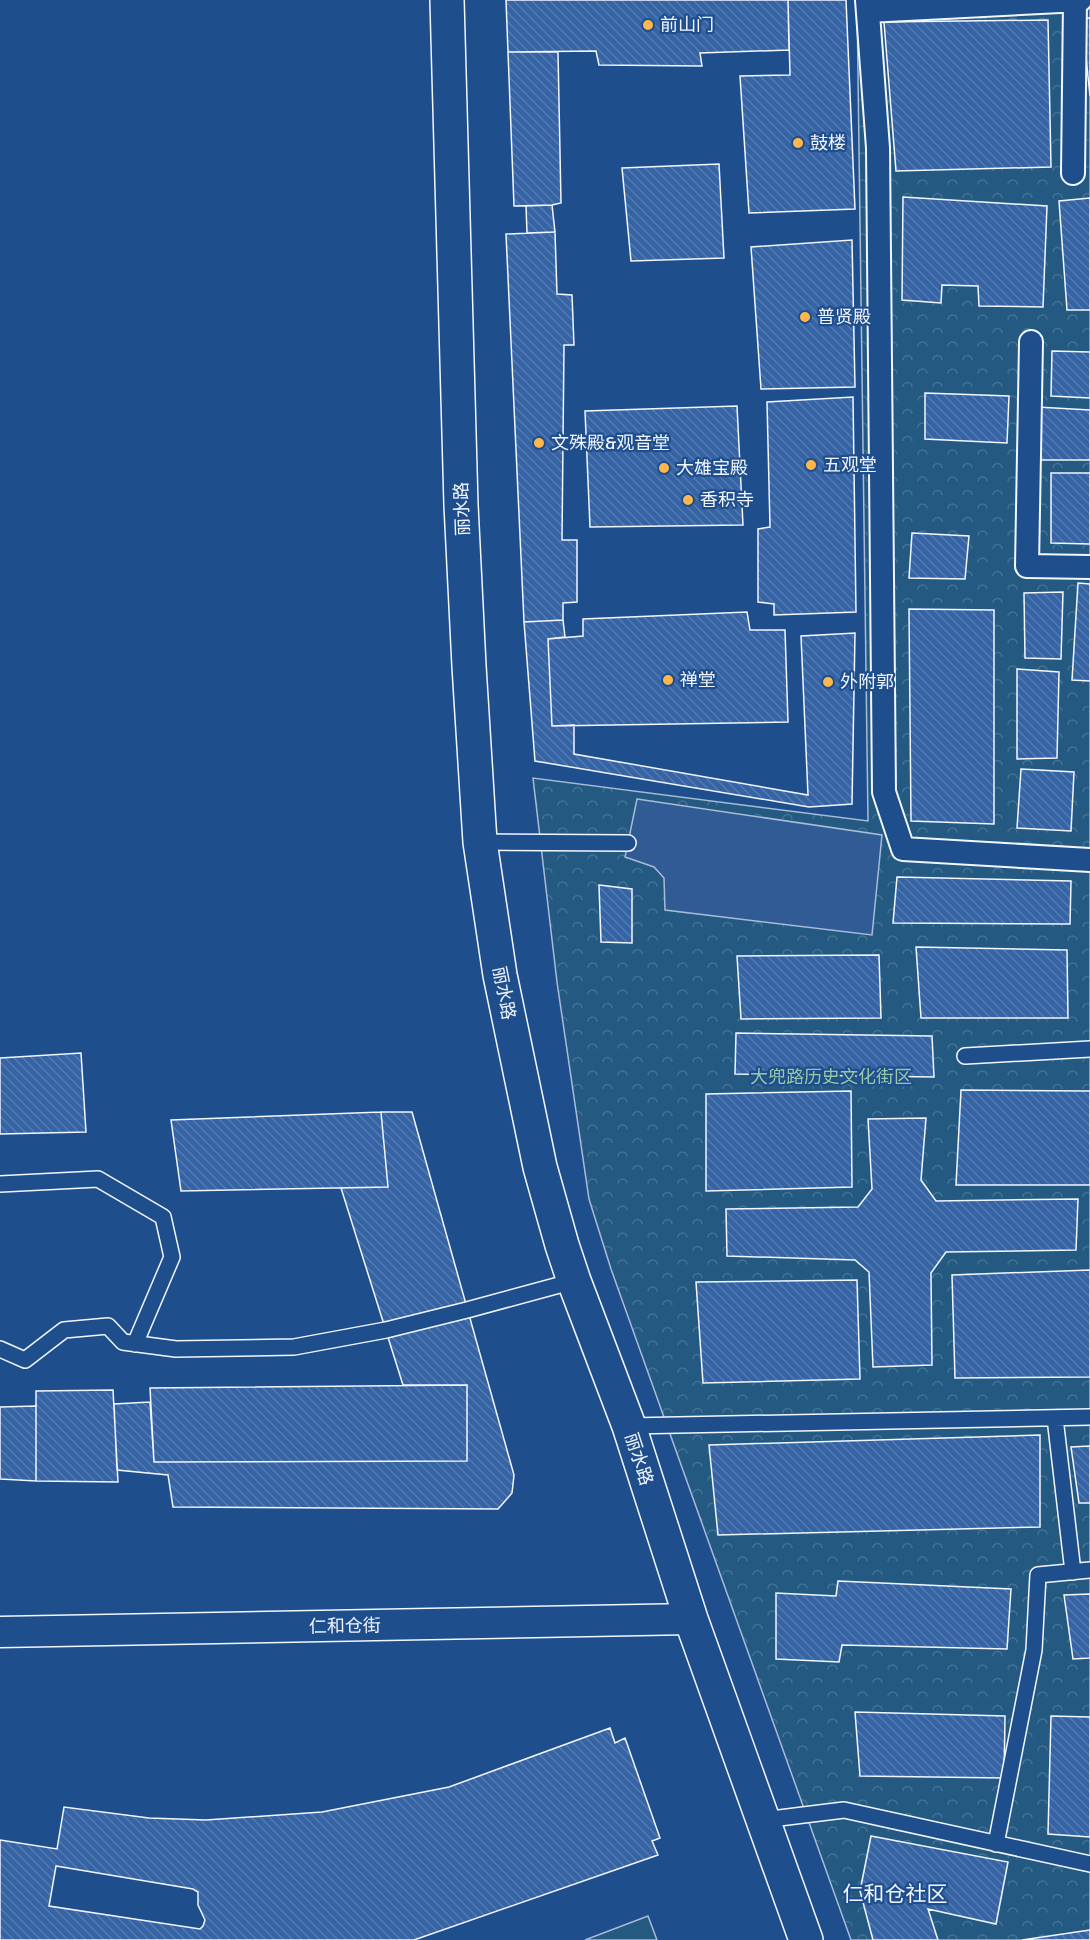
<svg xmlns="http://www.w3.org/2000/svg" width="1090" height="1940" font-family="Signika,'Noto Sans SC',sans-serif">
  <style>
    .park { fill: url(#park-crowns); stroke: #a8bbd7; stroke-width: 1.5 }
    .pitch { fill: #245a82; stroke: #a8bbd7; stroke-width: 1.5 }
    .parking { fill: #305b95; stroke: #a8bbd7; stroke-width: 1.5 }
    .building { fill: url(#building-back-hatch); stroke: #f2f6ff; stroke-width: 1.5; fill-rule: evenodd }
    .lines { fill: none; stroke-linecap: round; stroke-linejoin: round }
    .service-casing { stroke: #f2f6ff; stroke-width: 18 }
    .pedestrian-casing { stroke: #f2f6ff; stroke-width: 26 }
    .minor-casing { stroke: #f2f6ff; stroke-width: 33 }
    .tertiary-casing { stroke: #f2f6ff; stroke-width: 36 }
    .service { stroke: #1f4e8c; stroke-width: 15 }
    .pedestrian { stroke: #1f4e8c; stroke-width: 22 }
    .minor { stroke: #1f4e8c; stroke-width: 30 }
    .tertiary { stroke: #1f4e8c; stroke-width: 33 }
    .poi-dot { fill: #ffb74d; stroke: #1f4e8c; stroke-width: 2 }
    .labels { text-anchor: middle; stroke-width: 4.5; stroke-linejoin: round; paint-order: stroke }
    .poi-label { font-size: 18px; fill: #f2f6ff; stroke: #1f4e8c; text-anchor: start }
    .street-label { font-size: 18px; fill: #f2f6ff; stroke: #1f4e8c }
    .park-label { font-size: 18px; fill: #97c8a6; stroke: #1f4e8c }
    .quarter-label { font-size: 21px; fill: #f2f6ff; stroke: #1f4e8c }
  </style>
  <defs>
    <pattern id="park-crowns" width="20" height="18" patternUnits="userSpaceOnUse" patternTransform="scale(1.5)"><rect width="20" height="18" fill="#245a82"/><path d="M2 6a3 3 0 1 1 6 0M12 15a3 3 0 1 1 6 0" fill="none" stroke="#447295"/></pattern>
    <pattern id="building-back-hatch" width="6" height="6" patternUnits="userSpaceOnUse" patternTransform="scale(1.5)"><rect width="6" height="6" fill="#3563a3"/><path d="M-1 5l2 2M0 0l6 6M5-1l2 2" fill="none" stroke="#537ab1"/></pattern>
  </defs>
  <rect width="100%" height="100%" fill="#1f4e8c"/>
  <path class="park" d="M 857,0 L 1090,0 L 1090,1940 L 851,1940 L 611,1269 L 589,1199 L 557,982 L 533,778 L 868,821 Z"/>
  <path class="pitch" d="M 648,1916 L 657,1940 L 585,1940 Z"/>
  <path class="parking" d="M 637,799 L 882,835 L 872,935 L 665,910 L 664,878 L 654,867 L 625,857 Z"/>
  <path class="building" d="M 506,0 L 788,0 L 789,50 L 700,53 L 702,66 L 599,65 L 596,51 L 508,52 Z
    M 788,0 L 846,0 L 855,209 L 749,213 L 740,76 L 790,75 Z
    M 1082,18 L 1090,18 L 1090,96 Z
    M 1048,20 L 1051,167 L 896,171 L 884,22 Z
    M 508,52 L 558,52 L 561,203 L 552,205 L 514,206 Z
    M 719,164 L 724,258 L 631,261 L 622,168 Z
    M 903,197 L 1047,206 L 1043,307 L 979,306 L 978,286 L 942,285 L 941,303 L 902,300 Z
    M 1090,198 L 1090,310 L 1067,310 L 1059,201 Z
    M 552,205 L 555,232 L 527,233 L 526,206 Z
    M 555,232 L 557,294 L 572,295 L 574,345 L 564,345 L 562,540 L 577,540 L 577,602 L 563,603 L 563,620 L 524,622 L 506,234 Z
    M 852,240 L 855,387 L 761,389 L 751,247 Z
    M 1052,351 L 1090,352 L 1090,398 L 1051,396 Z
    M 925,393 L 1009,396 L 1007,443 L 925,439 Z
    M 853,397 L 856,612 L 774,615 L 774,604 L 758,602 L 758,529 L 770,527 L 767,402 Z
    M 737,406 L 743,525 L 590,527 L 585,411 Z
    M 1037,407 L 1090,410 L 1090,460 L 1035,460 Z
    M 1051,473 L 1090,473 L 1090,544 L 1051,543 Z
    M 912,533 L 969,536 L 965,579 L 909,578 Z
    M 1078,583 L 1090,584 L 1090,681 L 1072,680 Z
    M 1063,592 L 1061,659 L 1025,658 L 1024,593 Z
    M 909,609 L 994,610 L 994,824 L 911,821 Z
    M 747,612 L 750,630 L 785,630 L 788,722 L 552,726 L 548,639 L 583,636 L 583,619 Z
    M 563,620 L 565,637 L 548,639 L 552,726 L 574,725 L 574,754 L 808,795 L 801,636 L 855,633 L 852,804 L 809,807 L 535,761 L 524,622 Z
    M 1017,669 L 1059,672 L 1057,758 L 1017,759 Z
    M 1021,769 L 1074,772 L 1071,831 L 1017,828 Z
    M 897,877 L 1071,881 L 1070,924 L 893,923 Z
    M 599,885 L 632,889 L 632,943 L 601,942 Z
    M 916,947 L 1067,950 L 1068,1018 L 921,1018 Z
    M 879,955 L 881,1018 L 741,1019 L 737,956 Z
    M 736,1033 L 932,1036 L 934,1077 L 735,1074 Z
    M 81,1053 L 86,1132 L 0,1134 L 0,1058 Z
    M 961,1090 L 1090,1091 L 1090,1185 L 956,1185 Z
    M 851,1091 L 852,1187 L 706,1191 L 706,1094 Z
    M 381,1112 L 388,1187 L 181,1191 L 171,1120 Z
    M 381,1112 L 412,1112 L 514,1475 L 512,1493 L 498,1509 L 173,1507 L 168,1475 L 117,1470 L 114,1404 L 150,1402 L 154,1462 L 467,1461 L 467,1385 L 403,1385 L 341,1188 L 388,1187 Z
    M 926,1118 L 921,1180 L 936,1201 L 1078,1199 L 1076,1250 L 946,1252 L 931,1273 L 932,1365 L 873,1367 L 869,1272 L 855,1260 L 727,1256 L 726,1209 L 858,1207 L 872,1189 L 868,1119 Z
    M 1090,1270 L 1090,1377 L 955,1378 L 952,1275 Z
    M 857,1280 L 860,1379 L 703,1383 L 696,1282 Z
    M 467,1385 L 467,1461 L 154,1462 L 150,1388 Z
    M 113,1390 L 118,1482 L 36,1481 L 36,1391 Z
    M 36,1406 L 36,1481 L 0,1479 L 0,1407 Z
    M 1040,1435 L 1040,1527 L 718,1535 L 709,1445 Z
    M 1090,1446 L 1090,1503 L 1079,1503 L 1071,1447 Z
    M 838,1581 L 1011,1589 L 1007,1649 L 842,1645 L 839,1662 L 776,1659 L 776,1593 L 836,1596 Z
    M 1090,1594 L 1090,1658 L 1073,1659 L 1064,1595 Z
    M 855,1712 L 1005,1716 L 1004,1778 L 860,1776 Z
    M 1051,1716 L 1090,1717 L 1090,1837 L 1048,1834 Z
    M 610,1728 L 615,1743 L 625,1738 L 660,1838 L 652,1841 L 658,1855 L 414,1940 L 0,1940 L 0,1840 L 57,1849 L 64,1807 L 149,1818 L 206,1820 L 322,1812 L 449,1787 ZM 56,1866 L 193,1889 L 198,1892 L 198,1905 L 205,1920 L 203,1926 L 200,1929 L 49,1906 Z
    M 871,1836 L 1008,1862 L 996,1924 L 928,1909 L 938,1940 L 873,1940 L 860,1891 Z
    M 1090,1930 L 1090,1940 L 1022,1940 Z"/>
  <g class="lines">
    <defs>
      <path id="service" d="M 480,842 L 628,843
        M 965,1056 L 1090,1049
        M 0,1184 L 98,1179 L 163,1217 L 172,1257 L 135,1344
        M 0,1349 L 25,1360 L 64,1330 L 108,1326 L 123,1342 L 176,1349 L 294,1347 L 386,1330 L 467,1310 L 574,1281
        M 1055,1418 L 1073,1572
        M 629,1426 L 1090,1417
        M 763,1820 L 844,1810 L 1090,1864
        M 996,1844 L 1034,1650 L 1038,1575 L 1090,1570"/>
      <path id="pedestrian" d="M 867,0 L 878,148 L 884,792 L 903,849 L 1090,860
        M 868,11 L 1080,0
        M 1073,173 L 1075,1
        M 1031,342 L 1027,566 L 1090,567"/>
      <path id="minor" d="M 0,1632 L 691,1619"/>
      <path id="tertiary" d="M 447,0 L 461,505 L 469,666 L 480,842 L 500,975 L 540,1167 L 562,1245 L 574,1281 L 629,1426 L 691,1619 L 806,1940"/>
    </defs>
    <use href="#service" class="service-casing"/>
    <use href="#pedestrian" class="pedestrian-casing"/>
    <use href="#minor" class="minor-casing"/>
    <use href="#tertiary" class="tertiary-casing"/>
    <use href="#service" class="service"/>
    <use href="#pedestrian" class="pedestrian"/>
    <use href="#minor" class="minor"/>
    <use href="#tertiary" class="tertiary"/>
  </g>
  <g class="poi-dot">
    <circle cx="648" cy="25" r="6"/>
    <circle cx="798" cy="143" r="6"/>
    <circle cx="805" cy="317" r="6"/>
    <circle cx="539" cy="443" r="6"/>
    <circle cx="811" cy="465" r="6"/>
    <circle cx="664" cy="468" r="6"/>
    <circle cx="688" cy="500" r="6"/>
    <circle cx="668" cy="680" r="6"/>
    <circle cx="828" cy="682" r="6"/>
  </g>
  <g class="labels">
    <g class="poi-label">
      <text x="660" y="31">前山门</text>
      <text x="810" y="149">鼓楼</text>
      <text x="817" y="323">普贤殿</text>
      <text x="551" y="449">文殊殿&amp;观音堂</text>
      <text x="823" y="471">五观堂</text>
      <text x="676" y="474">大雄宝殿</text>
      <text x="700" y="506">香积寺</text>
      <text x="680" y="686">禅堂</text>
      <text x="840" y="688">外附郭</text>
    </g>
    <g class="street-label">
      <text transform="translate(462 509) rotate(-92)" y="6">丽水路</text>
      <text transform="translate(504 993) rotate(79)" y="6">丽水路</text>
      <text transform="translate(639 1459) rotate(72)" y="6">丽水路</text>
      <text transform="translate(345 1626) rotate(-1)" y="6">仁和仓街</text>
    </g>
    <g class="park-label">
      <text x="831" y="1083">大兜路历史文化街区</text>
    </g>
    <g class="quarter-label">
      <text x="895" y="1901">仁和仓社区</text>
    </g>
  </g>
</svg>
